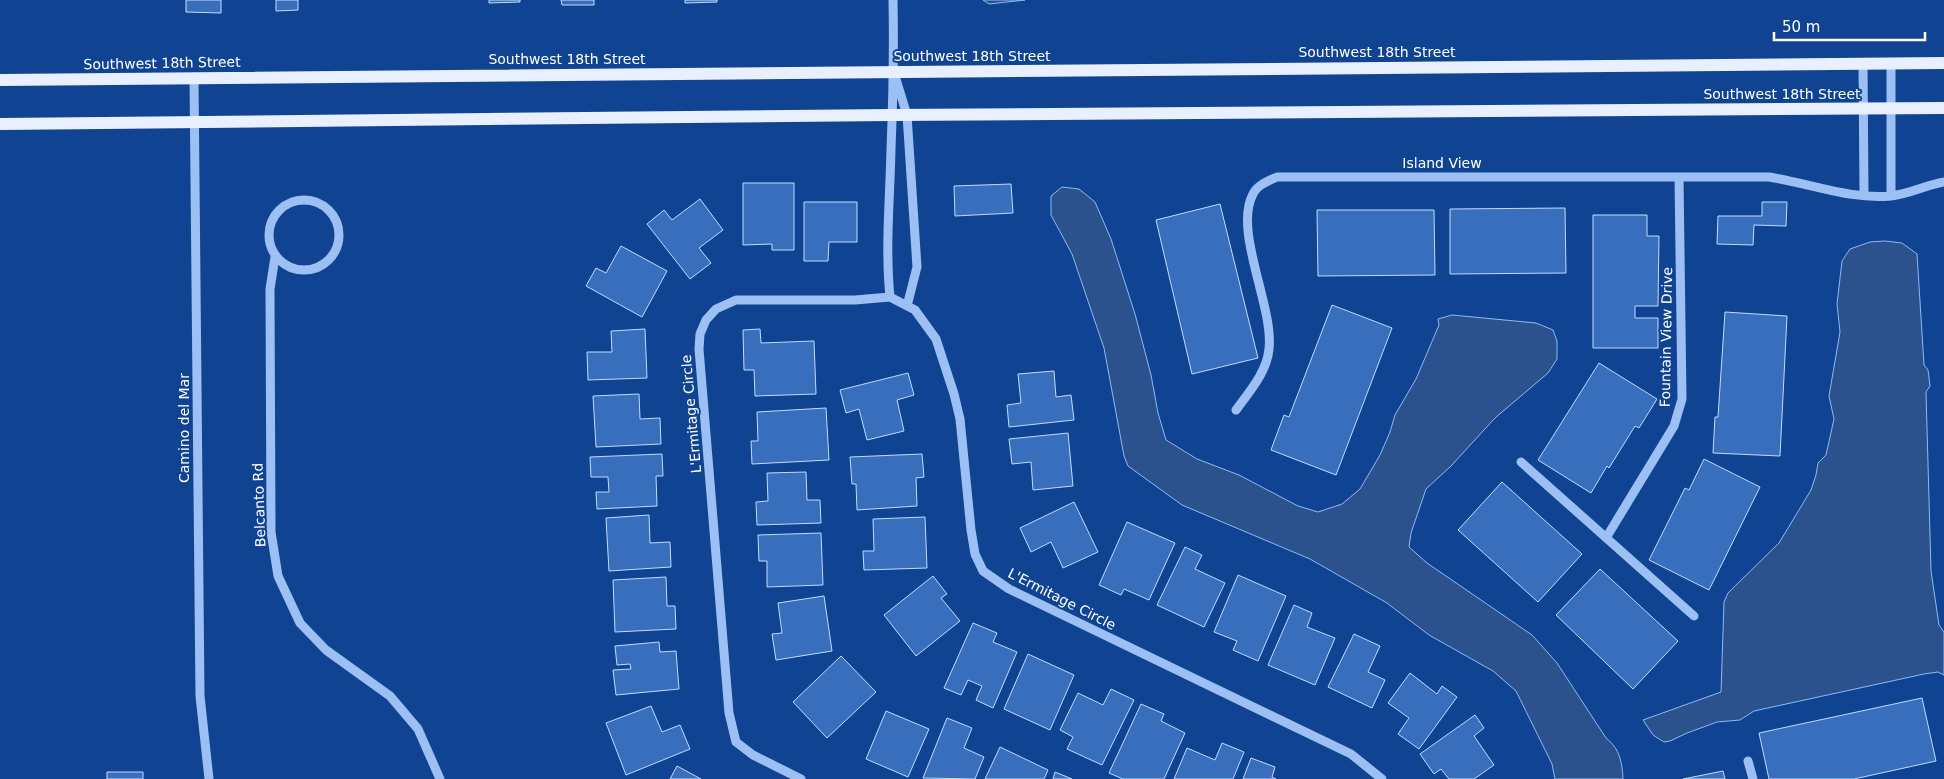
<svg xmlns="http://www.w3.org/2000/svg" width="1944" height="779" font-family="'DejaVu Sans',sans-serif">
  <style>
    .water { fill: #2c528d; stroke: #8dbaf7 }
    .building { fill: #386ebb; stroke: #c3dbfe }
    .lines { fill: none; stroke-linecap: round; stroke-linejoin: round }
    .minor { stroke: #9cc0f3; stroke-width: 9 }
    .major { stroke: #e8f0ff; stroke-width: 12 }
    .labels { text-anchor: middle; stroke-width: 4; stroke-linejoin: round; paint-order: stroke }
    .street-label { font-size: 14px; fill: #fff; stroke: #104492 }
  </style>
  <rect width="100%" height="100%" fill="#104492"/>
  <path class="water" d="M 983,0 L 1025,0 L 989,4 Z
    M 1062,187 L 1079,189 L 1095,202 L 1111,239 L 1135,314 L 1151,375 L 1158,413 L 1166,440 L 1197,459 L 1239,475 L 1298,506 L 1318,512 L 1342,504 L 1360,489 L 1380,455 L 1390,432 L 1395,415 L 1416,379 L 1439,325 L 1438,319 L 1452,315 L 1536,323 L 1553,330 L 1557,341 L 1557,359 L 1548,373 L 1495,418 L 1451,466 L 1426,489 L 1411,533 L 1409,547 L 1427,563 L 1532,635 L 1557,663 L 1606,738 C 1620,749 1622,762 1623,779 L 1555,779 L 1552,764 L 1516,691 L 1493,671 L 1429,635 L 1387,603 L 1310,559 L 1182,505 L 1128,466 L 1124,456 L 1104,348 L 1072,254 L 1051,215 L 1051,196 Z
    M 1885,241 L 1902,243 L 1917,254 L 1924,365 L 1928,370 L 1930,386 L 1926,392 L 1931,571 L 1939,625 L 1944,632 L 1944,675 L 1938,672 L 1924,674 L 1754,711 L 1740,720 L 1717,722 L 1687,733 L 1670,741 L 1664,742 L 1653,735 L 1643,720 L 1721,692 L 1724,602 L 1728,593 L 1779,543 L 1811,490 L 1816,475 L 1818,463 L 1826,455 L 1834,419 L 1829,396 L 1840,332 L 1837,304 L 1842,261 L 1850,249 L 1870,242 Z"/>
  <path class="building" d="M 186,0 L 221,0 L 221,13 L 186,12 Z
    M 276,0 L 298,0 L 298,10 L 276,11 Z
    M 489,0 L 520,0 L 520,2 L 489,3 Z
    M 561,0 L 594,0 L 594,5 L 562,5 Z
    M 685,0 L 717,0 L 717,2 L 685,3 Z
    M 743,183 L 794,183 L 794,250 L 772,250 L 772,244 L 743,245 Z
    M 1011,184 L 1013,213 L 955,216 L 954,186 Z
    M 700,199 L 723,230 L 699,248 L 711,263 L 690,279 L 647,224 L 664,210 L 672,220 Z
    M 804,202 L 857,202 L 857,242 L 829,242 L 828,261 L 804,261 Z
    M 1762,202 L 1787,202 L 1786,226 L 1754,225 L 1753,245 L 1717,244 L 1718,216 L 1762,216 Z
    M 1220,204 L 1258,358 L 1192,374 L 1156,220 Z
    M 1565,208 L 1566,273 L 1450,274 L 1450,209 Z
    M 1317,210 L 1434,210 L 1435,275 L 1318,276 Z
    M 1593,215 L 1647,215 L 1647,236 L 1659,236 L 1658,306 L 1635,306 L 1635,318 L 1658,318 L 1658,348 L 1593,348 Z
    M 621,246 L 667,271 L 642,317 L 586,286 L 596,268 L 606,273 Z
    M 1332,305 L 1392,328 L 1336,475 L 1271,450 L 1284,415 L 1289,417 Z
    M 1725,312 L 1787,316 L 1780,456 L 1713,453 L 1715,417 L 1718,417 Z
    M 645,329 L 647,378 L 588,380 L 587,352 L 612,352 L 611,331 Z
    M 760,329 L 761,343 L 814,341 L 816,394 L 755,396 L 754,370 L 744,370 L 743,330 Z
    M 1599,363 L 1657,399 L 1639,428 L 1635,426 L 1609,468 L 1607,466 L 1591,493 L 1538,460 Z
    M 1054,371 L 1056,397 L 1071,395 L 1074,420 L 1009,427 L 1007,405 L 1021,403 L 1018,374 Z
    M 908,373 L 914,395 L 897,400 L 904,431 L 867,440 L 859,409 L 846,413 L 840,390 Z
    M 639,394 L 640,419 L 660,418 L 661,444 L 596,447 L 593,396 Z
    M 826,408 L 829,460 L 752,464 L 751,441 L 758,441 L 757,412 Z
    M 1068,433 L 1073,486 L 1033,490 L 1031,462 L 1012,464 L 1009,439 Z
    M 662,454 L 663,476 L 656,476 L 657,506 L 597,509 L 596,492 L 609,492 L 608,477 L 591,477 L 590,457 Z
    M 922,454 L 924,477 L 916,478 L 917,506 L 857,510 L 856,484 L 852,484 L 850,457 Z
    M 1704,459 L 1760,487 L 1709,590 L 1649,560 L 1685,488 L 1689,490 Z
    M 806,472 L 807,500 L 820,500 L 821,523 L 757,525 L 756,502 L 768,501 L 767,473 Z
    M 1502,482 L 1582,554 L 1538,602 L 1458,530 Z
    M 1074,502 L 1098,552 L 1063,568 L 1051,542 L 1031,552 L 1020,528 Z
    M 649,515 L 650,543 L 670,542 L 671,567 L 609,571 L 606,518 Z
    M 925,517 L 927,568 L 864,570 L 863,551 L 874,551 L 873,519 Z
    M 1127,522 L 1175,543 L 1149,600 L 1124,589 L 1121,595 L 1099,585 Z
    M 821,533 L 823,585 L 767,587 L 767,561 L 759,561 L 758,535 Z
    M 1185,547 L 1202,555 L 1195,569 L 1225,583 L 1204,627 L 1157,605 Z
    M 1600,569 L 1678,641 L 1633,689 L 1556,615 Z
    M 1238,575 L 1286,596 L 1258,661 L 1233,650 L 1237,641 L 1214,632 Z
    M 933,576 L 947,594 L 941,598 L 960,621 L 916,656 L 884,615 Z
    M 666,577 L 667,606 L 675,606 L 676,629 L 615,632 L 613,580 Z
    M 824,596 L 832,651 L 776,660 L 772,634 L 782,633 L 778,603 Z
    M 1294,605 L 1312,613 L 1307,627 L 1335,638 L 1315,685 L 1268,665 Z
    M 973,623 L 997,633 L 993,642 L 1017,652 L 993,708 L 976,700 L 982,686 L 968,680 L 961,695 L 944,688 Z
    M 1354,634 L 1380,646 L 1368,672 L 1385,680 L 1372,708 L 1328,687 Z
    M 659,642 L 660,652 L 676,651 L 679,689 L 616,695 L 613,670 L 631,669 L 630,664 L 617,665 L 615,646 Z
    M 1028,654 L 1074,675 L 1050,730 L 1004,709 Z
    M 841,656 L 876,692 L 827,738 L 793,702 Z
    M 1410,673 L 1437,694 L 1442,686 L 1457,697 L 1419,749 L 1398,734 L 1409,718 L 1388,703 Z
    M 1111,689 L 1134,700 L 1102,765 L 1067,749 L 1073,737 L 1060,730 L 1078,693 L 1103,705 Z
    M 1922,698 L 1936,761 L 1854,779 L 1769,779 L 1759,733 Z
    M 1141,704 L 1164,714 L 1161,721 L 1185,733 L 1164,779 L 1123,779 L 1109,773 Z
    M 651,706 L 662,732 L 680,725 L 690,749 L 626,775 L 606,723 Z
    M 886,711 L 929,729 L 908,777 L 866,759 Z
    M 1475,715 L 1484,728 L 1474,736 L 1494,765 L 1474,779 L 1449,779 L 1441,769 L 1434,774 L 1420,754 Z
    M 947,718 L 972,728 L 964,748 L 984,757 L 975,779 L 923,778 Z
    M 1222,743 L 1244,752 L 1233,779 L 1174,779 L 1187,748 L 1215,760 Z
    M 1000,747 L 1048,770 L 1044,779 L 985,779 Z
    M 1251,758 L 1275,767 L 1272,777 L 1276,779 L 1243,779 Z
    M 677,766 L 701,779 L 670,779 Z
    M 1723,771 L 1725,779 L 1683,779 Z
    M 107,772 L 143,772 L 143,779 L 107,779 Z
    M 1055,772 L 1072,779 L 1053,779 Z"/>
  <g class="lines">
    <path class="minor" d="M 1863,63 L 1864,195
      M 1891,63 L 1891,196
      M 895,76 L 907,115 L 917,267 L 907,306
      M 194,77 L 200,696 L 209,779
      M269 235a35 35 0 1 1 70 0a35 35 0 1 1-70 0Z
      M 275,257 L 270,289 L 271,532 L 278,576 L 300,623 L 326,650 L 390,696 L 418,729 L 440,779
      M 890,297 C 885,247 890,199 891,149 C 893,99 894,50 893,0
      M 1236,410 C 1249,392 1267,372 1269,349 C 1274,307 1233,231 1253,194 C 1257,185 1268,181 1277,177 L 1769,177 C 1808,183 1851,200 1891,196 C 1910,194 1926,185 1944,182
      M 1521,462 L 1694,616
      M 1606,538 L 1674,426 L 1682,399 L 1679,177
      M 1748,761 L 1753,779
      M 801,779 L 753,755 L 736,742 L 729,713 L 699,349 L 700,334 L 706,320 L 716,309 L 736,300 L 855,300 L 890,297 L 915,310 L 936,339 L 954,394 L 960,419 L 971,530 L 975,554 L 983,571 L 1009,589 L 1351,754 L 1382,779"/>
    <path class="major" d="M 0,80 L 1944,63
      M 0,124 L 891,115 L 1944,108"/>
  </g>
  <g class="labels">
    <g class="street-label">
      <text x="1377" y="57">Southwest 18th Street</text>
      <text x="972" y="61">Southwest 18th Street</text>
      <text x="567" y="64">Southwest 18th Street</text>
      <text transform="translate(162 63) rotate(-1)" y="5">Southwest 18th Street</text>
      <text x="1782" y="99">Southwest 18th Street</text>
      <text x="1442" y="168">Island View</text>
      <text transform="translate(1666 337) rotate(-89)" y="5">Fountain View Drive</text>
      <text transform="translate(691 414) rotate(-95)" y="5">L'Ermitage Circle</text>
      <text transform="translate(184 428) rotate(-90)" y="5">Camino del Mar</text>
      <text transform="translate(259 505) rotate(-92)" y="5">Belcanto Rd</text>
      <text transform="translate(1062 599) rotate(27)" y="5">L'Ermitage Circle</text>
    </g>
  </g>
  <path d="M1774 32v8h151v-8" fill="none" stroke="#ffffff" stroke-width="2.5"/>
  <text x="1782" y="32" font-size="15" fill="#ffffff" stroke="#104492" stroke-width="4" paint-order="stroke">50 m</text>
</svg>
